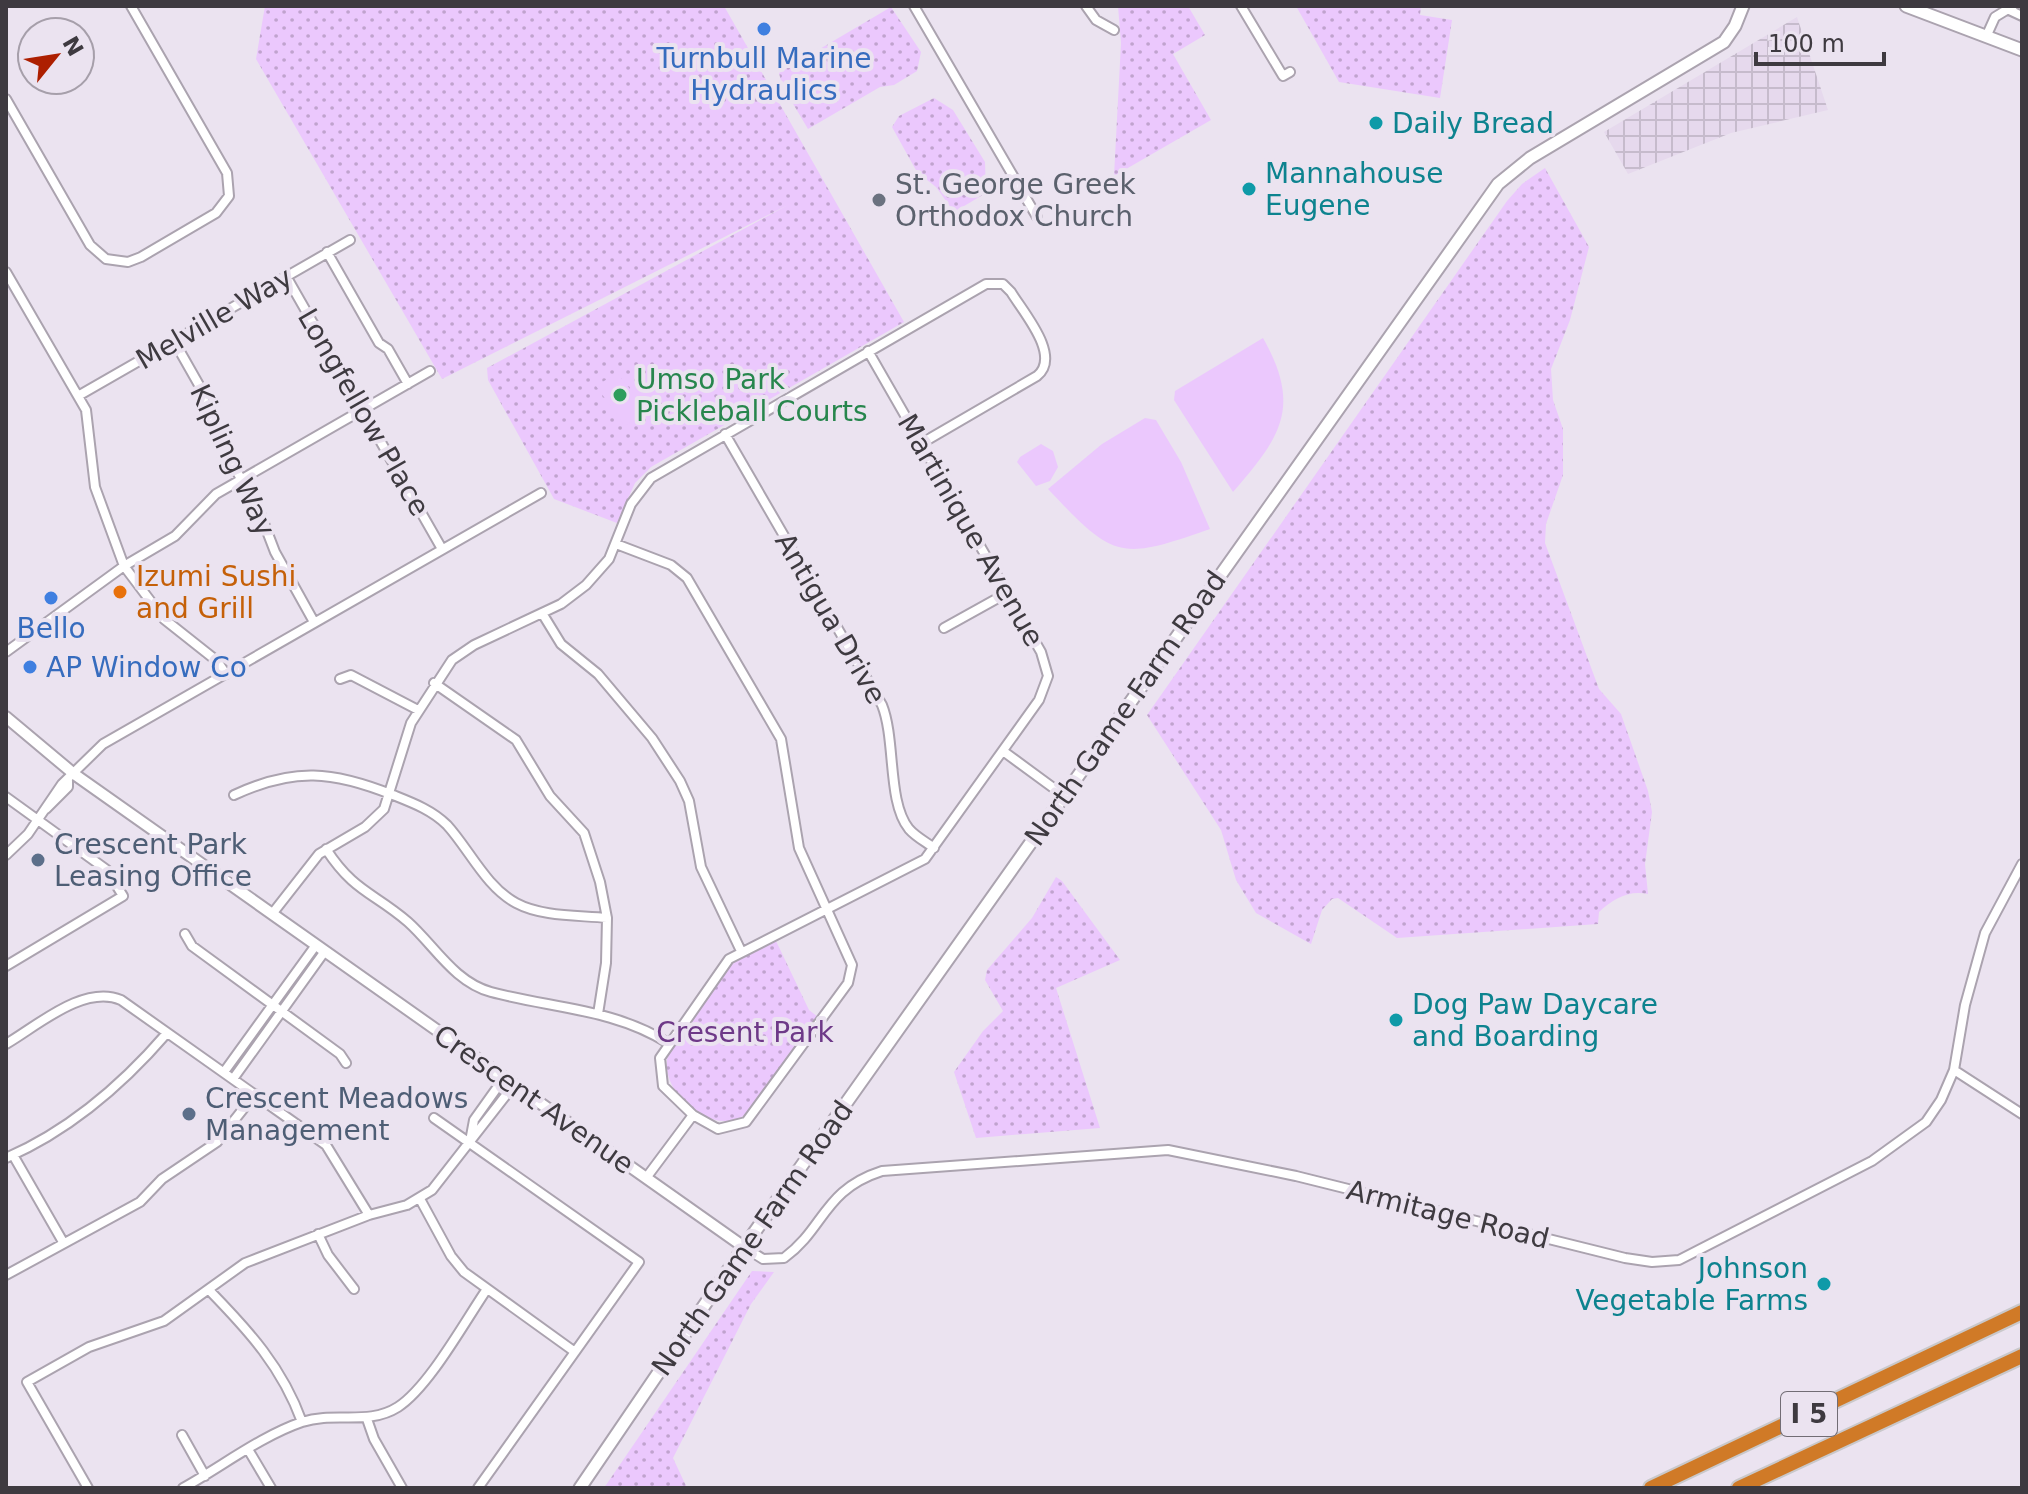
<svg xmlns="http://www.w3.org/2000/svg" width="2028" height="1494" font-family="'DejaVu Sans',sans-serif">
  <style>
    .industrial { fill: url(#industrial-grid) }
    .grass { fill: url(#grass-dots) }
    .pitch { fill: #ebc8fd }
    .lines { fill: none; stroke-linecap: round; stroke-linejoin: round }
    .minor-casing { stroke: #aba3af; stroke-width: 12 }
    .tertiary-casing { stroke: #aba3af; stroke-width: 14 }
    .secondary-casing { stroke: #aba3af; stroke-width: 15 }
    .motorway-casing { stroke: #c9c8ca; stroke-width: 18 }
    .minor { stroke: #fff; stroke-width: 8 }
    .tertiary { stroke: #fff; stroke-width: 10 }
    .secondary { stroke: #fff; stroke-width: 11 }
    .motorway { stroke: #d07a27; stroke-width: 14 }
    .shop-dot { fill: #3f7fe0; stroke: #ebe3f0; stroke-width: 3 }
    .culture-dot { fill: #0f9aa8; stroke: #ebe3f0; stroke-width: 3 }
    .worship-dot { fill: #6b7280; stroke: #ebe3f0; stroke-width: 3 }
    .leisure-dot { fill: #2e9e5b; stroke: #ebe3f0; stroke-width: 3 }
    .food-dot { fill: #e8710a; stroke: #ebe3f0; stroke-width: 3 }
    .service-dot { fill: #5c6f8a; stroke: #ebe3f0; stroke-width: 3 }
    .labels { text-anchor: middle; stroke-width: 8; stroke-linejoin: round; paint-order: stroke }
    .shield { fill: #ebe3f0; stroke: #726d75; stroke-width: 2 }
    .shield-label { font-size: 26px; font-weight: bold; fill: #3e3a40 }
    .shop-label { font-size: 28px; fill: #366cbe; stroke: #ebe3f0 }
    .culture-label { font-size: 28px; fill: #0d838f; stroke: #ebe3f0; text-anchor: start }
    .worship-label { font-size: 28px; fill: #5b616d; stroke: #ebe3f0; text-anchor: start }
    .street-label { font-size: 28px; fill: #3e3a40; stroke: #ebe3f0 }
    .leisure-label { font-size: 28px; fill: #27864d; stroke: #ebe3f0; text-anchor: start }
    .food-label { font-size: 28px; fill: #c56008; stroke: #ebe3f0; text-anchor: start }
    .service-label { font-size: 28px; fill: #4e5e75; stroke: #ebe3f0; text-anchor: start }
    .park-label { font-size: 28px; fill: #6e3988; stroke: #ebe3f0 }
  </style>
  <defs>
    <pattern id="industrial-grid" width="8" height="8" patternUnits="userSpaceOnUse" patternTransform="scale(2)"><rect width="8" height="8" fill="#e6d9ed"/><path d="M0 4h8M4 0v8" fill="none" stroke="#c6bbcc"/></pattern>
    <pattern id="grass-dots" width="8" height="8" patternUnits="userSpaceOnUse" patternTransform="scale(2)"><rect width="8" height="8" fill="#ebc8fd"/><path d="M2 2h.1M6 6h.1" fill="none" stroke="#c0a3ce" stroke-width="1.8" stroke-linecap="round"/></pattern>
  </defs>
  <rect width="100%" height="100%" fill="#ebe3f0"/>
  <path class="industrial" d="M 1797,17 L 1828,110 L 1731,133 L 1628,174 L 1604,132 Z"/>
  <path class="grass" d="M 265,6 L 724,6 L 904,322 L 651,467 L 635,483 L 617,523 L 554,499 L 488,380 L 487,368 L 788,205 L 442,379 L 256,59 Z
    M 1118,6 L 1188,6 L 1205,35 L 1173,54 L 1211,120 L 1114,176 L 1121,43 Z
    M 1296,6 L 1421,6 L 1420,15 L 1452,20 L 1440,98 L 1339,82 Z
    M 891,7 L 921,52 L 917,71 L 894,85 L 880,87 L 808,129 L 782,85 L 779,73 Z
    M 934,98 L 953,110 L 985,162 L 986,193 L 954,212 L 936,187 L 917,172 L 892,127 L 899,116 Z
    M 1545,168 L 1589,247 L 1570,320 L 1551,369 L 1553,400 L 1563,429 L 1563,475 L 1546,524 L 1545,543 L 1599,689 L 1621,714 L 1648,791 L 1652,812 L 1645,864 L 1648,894 C 1628,890 1613,899 1599,912 L 1598,924 L 1397,938 L 1338,898 L 1332,899 L 1322,910 L 1311,944 L 1256,913 L 1236,880 L 1221,830 L 1147,715 L 1507,201 L 1522,184 Z
    M 1056,877 L 1062,881 L 1120,960 L 1056,988 L 1100,1128 L 976,1138 L 954,1072 L 983,1031 L 1003,1011 L 985,980 L 987,970 L 1032,918 Z
    M 776,941 L 809,1010 L 818,1017 L 746,1114 C 715,1138 662,1096 667,1060 C 668,1049 726,967 737,960 C 748,951 763,946 776,941 Z
    M 752,1271 L 774,1272 L 751,1304 L 673,1458 L 687,1488 L 604,1488 Z"/>
  <path class="pitch" d="M 1263,338 C 1302,407 1281,437 1233,492 L 1174,400 L 1175,391 Z
    M 617,373 L 634,394 L 649,385 L 660,404 L 625,426 L 596,386 Z
    M 1145,418 L 1156,420 L 1181,462 L 1210,529 C 1119,561 1114,559 1048,489 L 1102,444 Z
    M 1041,444 L 1053,451 L 1058,467 L 1050,481 L 1036,486 L 1017,462 L 1020,457 Z"/>
  <g class="lines">
    <defs>
      <path id="minor" d="M 914,6 L 1037,217
        M 1086,6 L 1096,20 L 1114,30
        M 1241,6 L 1283,76 L 1290,72
        M 2007,9 L 2022,16
        M 1986,37 L 1995,17 L 2013,6
        M 6,99 L 90,245 L 106,259 L 128,262 L 141,257 L 216,213 L 229,196 L 227,173 L 131,6
        M 327,252 L 379,343 L 388,349 L 408,384
        M 6,272 L 86,410 L 95,487 L 124,566 L 164,619 L 217,661 L 226,674
        M 286,276 L 442,549
        M 174,341 L 199,385 L 216,434 L 260,513 L 275,552 L 314,622
        M 78,396 L 350,240
        M 725,434 L 882,705 C 896,740 887,802 909,829 C 916,837 926,842 934,848
        M 616,544 L 671,565 L 687,578 L 781,739 L 799,848 L 852,965 L 848,983 L 746,1122 L 718,1129 L 693,1115
        M 542,613 L 561,644 L 598,674 L 652,738 L 680,781 L 689,801 L 701,867 L 741,951
        M 944,628 L 1007,593
        M 6,652 L 124,566 L 175,536 L 216,494 L 430,371
        M 340,679 L 351,675 L 418,710
        M 434,683 L 516,740 L 550,796 L 584,833 L 600,882 L 607,918 L 606,963 L 598,1014
        M 1003,751 L 1063,795
        M 234,795 C 294,767 333,771 393,795 C 413,803 432,810 447,825 C 469,849 486,887 516,903 C 542,917 578,915 607,918
        M 6,797 L 107,870 L 123,896 L 6,966
        M 46,809 L 68,787 L 68,781
        M 326,849 C 354,892 373,892 408,922 C 434,945 454,982 491,992 C 551,1008 615,1009 668,1043
        M 6,855 L 28,834 L 62,784 L 103,744 L 541,493
        M 272,914 L 319,854 L 365,827 L 384,809 L 411,723 L 452,660 L 474,645 L 561,604 L 586,585 L 609,559 L 631,504 L 651,478 L 986,284 L 1003,284 L 1011,292 C 1023,312 1062,356 1037,376 L 922,443
        M 185,934 L 192,946 L 340,1054 L 346,1063
        M 6,1044 C 37,1026 84,984 121,1000 L 326,1145 L 369,1215
        M 1954,1070 L 2022,1114
        M 224,1072 L 316,945
        M 233,1079 L 325,951
        M 434,1118 L 639,1262 L 478,1488
        M 471,1136 L 474,1120 L 504,1078
        M 13,1155 L 63,1242
        M 6,1158 C 68,1131 123,1084 167,1033
        M 646,1178 L 693,1115 L 663,1086 L 660,1058 L 729,959 L 925,859 L 1039,700 L 1048,676 L 1041,652 L 868,351
        M 420,1199 L 451,1256 L 464,1272 L 575,1352
        M 318,1234 L 328,1255 L 354,1289
        M 744,1247 L 763,1259 L 784,1258 C 825,1228 823,1190 882,1171 L 1168,1150 L 1296,1176 L 1625,1258 L 1652,1262 L 1679,1260 L 1872,1161 L 1926,1122 L 1941,1100 L 1954,1070 L 1965,1005 L 1985,933 L 2022,864
        M 6,1275 L 140,1202 L 162,1179 L 217,1142 L 255,1094
        M 209,1290 C 249,1331 282,1367 302,1422
        M 367,1419 L 374,1439 L 402,1488
        M 182,1435 L 205,1476
        M 249,1451 L 271,1488
        M 88,1488 L 27,1382 L 89,1347 L 164,1321 L 245,1263 L 369,1215 L 407,1205 L 432,1190 L 514,1085
        M 183,1488 C 221,1467 261,1436 302,1422 C 335,1411 368,1426 398,1407 C 429,1387 465,1321 487,1289"/>
      <path id="tertiary" d="M 6,717 L 74,774 L 744,1247"/>
      <path id="secondary" d="M 1906,6 L 2022,50
        M 580,1488 L 744,1247 L 1498,184 L 1530,158 L 1724,42 L 1735,26 L 1743,6"/>
      <path id="motorway" d="M 1651,1488 L 2022,1312
        M 1739,1488 L 2022,1356"/>
    </defs>
    <use href="#minor" class="minor-casing"/>
    <use href="#tertiary" class="tertiary-casing"/>
    <use href="#secondary" class="secondary-casing"/>
    <use href="#motorway" class="motorway-casing"/>
    <use href="#minor" class="minor"/>
    <use href="#tertiary" class="tertiary"/>
    <use href="#secondary" class="secondary"/>
    <use href="#motorway" class="motorway"/>
  </g>
  <g class="shop-dot">
    <circle cx="764" cy="29" r="8"/>
    <circle cx="51" cy="598" r="8"/>
    <circle cx="30" cy="667" r="8"/>
  </g>
  <g class="culture-dot">
    <circle cx="1376" cy="123" r="8"/>
    <circle cx="1249" cy="189" r="8"/>
    <circle cx="1396" cy="1020" r="8"/>
    <circle cx="1824" cy="1284" r="8"/>
  </g>
  <circle class="worship-dot" cx="879" cy="200" r="8"/>
  <circle class="leisure-dot" cx="620" cy="395" r="8"/>
  <circle class="food-dot" cx="120" cy="592" r="8"/>
  <g class="service-dot">
    <circle cx="38" cy="860" r="8"/>
    <circle cx="189" cy="1114" r="8"/>
  </g>
  <g class="labels">
    <rect class="shield" x="1781" y="1392" width="56" height="44" rx="6"/>
    <g class="shield-label">
      <text x="1809" y="1423">I 5</text>
    </g>
    <g class="shop-label">
      <text x="764" y="68">Turnbull Marine<tspan x="764" dy="32">Hydraulics</tspan></text>
      <text x="51" y="638">Bello</text>
      <text x="46" y="677" text-anchor="start">AP Window Co</text>
    </g>
    <g class="culture-label">
      <text x="1392" y="133">Daily Bread</text>
      <text x="1265" y="183">Mannahouse<tspan x="1265" dy="32">Eugene</tspan></text>
      <text x="1412" y="1014">Dog Paw Daycare<tspan x="1412" dy="32">and Boarding</tspan></text>
      <text x="1808" y="1278" text-anchor="end">Johnson<tspan x="1808" dy="32">Vegetable Farms</tspan></text>
    </g>
    <g class="worship-label">
      <text x="895" y="194">St. George Greek<tspan x="895" dy="32">Orthodox Church</tspan></text>
    </g>
    <g class="street-label">
      <text transform="translate(214 318) rotate(-30)" y="10">Melville Way</text>
      <text transform="translate(364 412) rotate(60)" y="10">Longfellow Place</text>
      <text transform="translate(233 460) rotate(65)" y="10">Kipling Way</text>
      <text transform="translate(971 530) rotate(60)" y="10">Martinique Avenue</text>
      <text transform="translate(831 618) rotate(60)" y="10">Antigua Drive</text>
      <text transform="translate(1125 708) rotate(-55)" y="10">North Game Farm Road</text>
      <text transform="translate(534 1099) rotate(35)" y="10">Crescent Avenue</text>
      <text transform="translate(1448 1214) rotate(14)" y="10">Armitage Road</text>
      <text transform="translate(752 1238) rotate(-55)" y="10">North Game Farm Road</text>
    </g>
    <g class="leisure-label">
      <text x="636" y="389">Umso Park<tspan x="636" dy="32">Pickleball Courts</tspan></text>
    </g>
    <g class="food-label">
      <text x="136" y="586">Izumi Sushi<tspan x="136" dy="32">and Grill</tspan></text>
    </g>
    <g class="service-label">
      <text x="54" y="854">Crescent Park<tspan x="54" dy="32">Leasing Office</tspan></text>
      <text x="205" y="1108">Crescent Meadows<tspan x="205" dy="32">Management</tspan></text>
    </g>
    <g class="park-label">
      <text x="745" y="1042">Cresent Park</text>
    </g>
  </g>
  <rect width="2028" height="1494" fill="none" stroke="#3e3a40" stroke-width="16"/>
  <g transform="translate(56 56) rotate(60)"><circle r="38" fill="#ebe3f0" stroke="#a69faa" stroke-width="2"/>
  <path d="M0-6L14 30L0 20L-14 30Z" fill="#ad1f00"/>
  <text y="-12" font-size="22" font-weight="bold" text-anchor="middle" fill="#3e3a40">N</text>
  </g>
  <path d="M1756 52v12h128v-12" fill="none" stroke="#3e3a40" stroke-width="4"/>
  <text x="1768" y="52" font-size="24" fill="#3e3a40" stroke="#ebe3f0" stroke-width="6" paint-order="stroke">100 m</text>
</svg>
